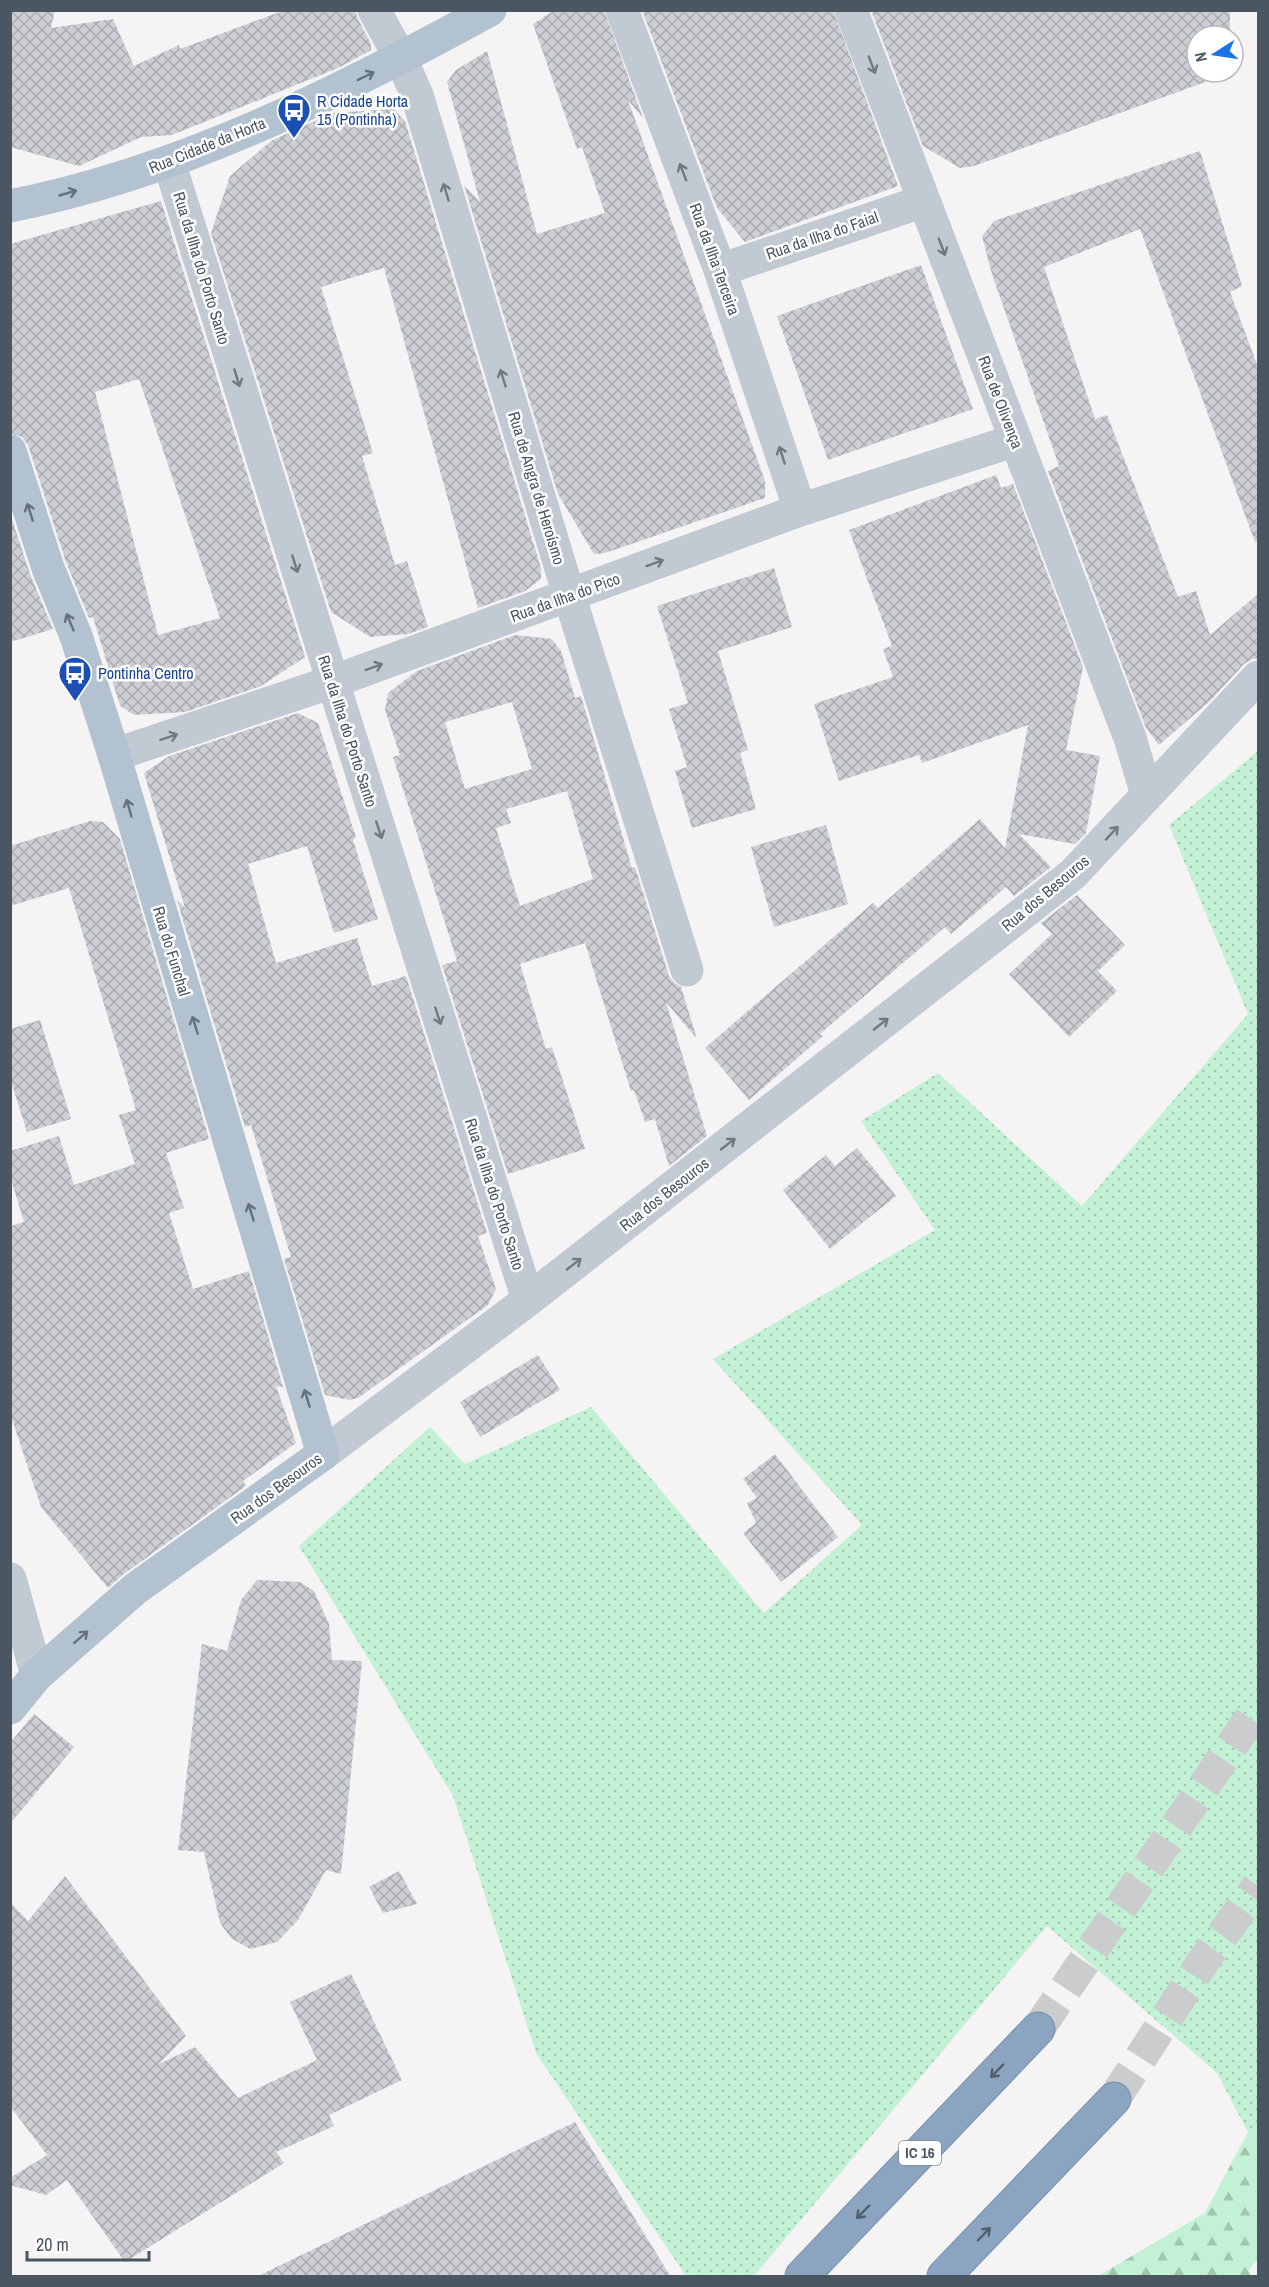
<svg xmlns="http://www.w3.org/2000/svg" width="1269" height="2287" font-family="'Archivo Narrow',sans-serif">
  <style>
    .green { fill: url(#green-dots) }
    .forest { fill: url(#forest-firs) }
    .building { fill: url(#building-cross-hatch); fill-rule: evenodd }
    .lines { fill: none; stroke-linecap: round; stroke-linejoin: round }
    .highway-tunnel { stroke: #caccce; stroke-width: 33; stroke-dasharray: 33 16; stroke-linecap: butt }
    .highway-casing { stroke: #7690ad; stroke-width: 35 }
    .minor { stroke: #c1cad2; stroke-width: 33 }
    .major { stroke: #b3c2d1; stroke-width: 33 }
    .highway { stroke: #8ba5c1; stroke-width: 33 }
    .oneway { stroke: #6e7983 }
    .oneway2 { stroke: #64717d }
    .oneway3 { stroke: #505e6b }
    .labels { text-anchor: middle; stroke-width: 5; stroke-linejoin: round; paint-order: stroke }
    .shield { fill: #fff; stroke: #808990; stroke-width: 1.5 }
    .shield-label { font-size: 15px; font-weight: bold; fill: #4a5661 }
    .transit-label { font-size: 16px; fill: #164399; stroke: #fff; text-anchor: start }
    .street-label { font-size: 16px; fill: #4a5661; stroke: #fff }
  </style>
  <defs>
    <pattern id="green-dots" width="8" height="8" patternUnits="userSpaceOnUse" patternTransform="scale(1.5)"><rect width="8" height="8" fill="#c3f1d5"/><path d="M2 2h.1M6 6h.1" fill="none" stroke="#a0c6b0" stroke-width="1.8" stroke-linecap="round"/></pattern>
    <pattern id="forest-firs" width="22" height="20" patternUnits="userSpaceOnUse" patternTransform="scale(1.5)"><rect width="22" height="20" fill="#c3f1d5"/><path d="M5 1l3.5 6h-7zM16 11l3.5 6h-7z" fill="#a0c6b0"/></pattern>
    <pattern id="building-cross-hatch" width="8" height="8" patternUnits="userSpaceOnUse" patternTransform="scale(1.5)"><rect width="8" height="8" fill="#cdcfd5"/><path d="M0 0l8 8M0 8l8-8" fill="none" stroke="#a8abb0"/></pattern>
  </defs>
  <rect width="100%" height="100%" fill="#f5f3f3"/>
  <path class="green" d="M 1258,751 L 1258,2122 L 1248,2132 L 1217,2073 L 1047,1926 L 754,2276 L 686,2276 L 536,2053 L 453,1796 L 299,1546 L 430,1427 L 465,1464 L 591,1407 L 764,1613 L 862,1525 L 713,1359 L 935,1230 L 861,1121 L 938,1073 L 1082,1206 L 1248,1014 L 1169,825 Z"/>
  <path class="forest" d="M 1258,2122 L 1258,2259 L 1249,2270 L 1252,2276 L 1098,2276 L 1205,2213 L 1248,2132 Z"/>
  <path class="building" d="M 10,10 L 55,10 L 51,28 L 113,19 L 134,66 L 179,45 L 180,49 L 285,10 L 355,10 L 358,19 L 371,44 L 371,50 L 338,68 L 172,135 L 141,137 L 79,166 L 10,147 Z
    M 555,10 L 604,10 L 643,118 L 628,100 L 765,481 L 765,498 L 605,553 L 594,554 L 558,494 L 464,185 L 480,202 L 447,82 L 456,70 L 487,51 L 537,234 L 605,213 L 582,147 L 577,149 L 533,24 Z
    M 642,10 L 833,10 L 898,186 L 745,242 L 717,208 Z
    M 871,10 L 1230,10 L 1230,36 L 1197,36 L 1197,72 L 1230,73 L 974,166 L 960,168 L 923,146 Z
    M 394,109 L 405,121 L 541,568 L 541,579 L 525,591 L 478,608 L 384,268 L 321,287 L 373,453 L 362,456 L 395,565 L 407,561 L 428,627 L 408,634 L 370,637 L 331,612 L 211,233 L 230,176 L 271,141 L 332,113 Z
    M 1200,151 L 1242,286 L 1230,292 L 1258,367 L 1258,541 L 1255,542 L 1140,229 L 1044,267 L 1095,419 L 1107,415 L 1178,597 L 1196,591 L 1210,635 L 1258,594 L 1258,659 L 1252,659 L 1244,664 L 1210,701 L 1159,745 L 1146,728 L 1048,471 L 1059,466 L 992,274 L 982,236 L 994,221 Z
    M 161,201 L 305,657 L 261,686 L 185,712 L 134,715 L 120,706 L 93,617 L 89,618 L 66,562 L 28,445 L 22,437 L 10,433 L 10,244 ZM 139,379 L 220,618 L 158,635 L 95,392 Z
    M 921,265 L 973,409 L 828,460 L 777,316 Z
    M 996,475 L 1001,488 L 1013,484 L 1083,667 L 1066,750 L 1100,756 L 1086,833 L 1075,844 L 1019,834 L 1051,867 L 1014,896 L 1006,887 L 951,934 L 945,927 L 820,1034 L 823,1036 L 749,1100 L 705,1048 L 873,903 L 878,908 L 980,819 L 1005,848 L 1028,725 L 922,763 L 919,755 L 839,781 L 814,704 L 893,677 L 883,649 L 892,646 L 849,530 Z
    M 10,513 L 30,574 L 53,629 L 10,642 Z
    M 774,568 L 792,627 L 718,651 L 748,750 L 740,753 L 756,809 L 692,828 L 675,771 L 687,767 L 669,709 L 688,703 L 657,606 Z
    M 515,635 L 552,639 L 561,651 L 575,698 L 581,696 L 632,868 L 635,867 L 669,976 L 674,983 L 681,987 L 697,1039 L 666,1002 L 707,1136 L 669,1166 L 655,1119 L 645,1122 L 634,1090 L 631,1091 L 585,943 L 520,964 L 546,1049 L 552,1047 L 585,1149 L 508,1174 L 442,965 L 457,961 L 393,757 L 400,755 L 385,710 L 388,693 L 417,671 ZM 512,702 L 532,769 L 465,789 L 445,722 ZM 567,791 L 593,879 L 520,906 L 496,828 L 511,823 L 506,809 Z
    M 298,713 L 318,723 L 356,837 L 353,840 L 378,919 L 334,933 L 307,846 L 248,864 L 276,963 L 357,938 L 372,986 L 406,976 L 487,1233 L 478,1236 L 496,1289 L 488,1305 L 358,1398 L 349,1400 L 325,1395 L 284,1259 L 291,1257 L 251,1125 L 245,1127 L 177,900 L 185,908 L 144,773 L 169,756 Z
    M 90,821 L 103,822 L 120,839 L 209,1139 L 166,1153 L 184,1208 L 169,1213 L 193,1289 L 249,1271 L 283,1387 L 276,1386 L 296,1443 L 243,1481 L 246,1486 L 124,1574 L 108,1588 L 41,1507 L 10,1413 L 10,1226 L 24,1222 L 10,1176 L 10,1151 L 59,1136 L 74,1185 L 135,1164 L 119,1115 L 136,1110 L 69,888 L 10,906 L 10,846 Z
    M 826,825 L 848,904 L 774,927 L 751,847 Z
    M 1077,895 L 1125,945 L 1098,971 L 1117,991 L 1069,1037 L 1009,974 L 1052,934 L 1041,923 Z
    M 40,1020 L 71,1119 L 27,1132 L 10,1078 L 10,1029 Z
    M 857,1148 L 896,1196 L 830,1249 L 783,1190 L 826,1155 L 835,1166 Z
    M 538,1355 L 560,1390 L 480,1437 L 460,1402 Z
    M 775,1454 L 838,1537 L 781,1582 L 743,1533 L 756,1523 L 747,1503 L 757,1498 L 743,1479 Z
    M 257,1580 L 300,1582 L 314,1591 L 329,1624 L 332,1660 L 362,1661 L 341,1874 L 326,1870 L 298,1920 L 277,1942 L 250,1949 L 231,1938 L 220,1923 L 204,1852 L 178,1850 L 202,1644 L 227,1651 L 241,1600 Z
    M 34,1714 L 74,1747 L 10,1824 L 10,1743 Z
    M 399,1871 L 417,1904 L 383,1913 L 369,1887 Z
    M 65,1876 L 186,2036 L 159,2064 L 195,2047 L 238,2098 L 317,2060 L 290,2002 L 351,1974 L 402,2080 L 329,2115 L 334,2126 L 276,2152 L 284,2163 L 125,2262 L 67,2180 L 46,2195 L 10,2185 L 10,2178 L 47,2155 L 10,2106 L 10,1902 L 28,1921 Z
    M 575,2122 L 671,2277 L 256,2277 Z"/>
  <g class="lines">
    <path class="highway-tunnel" d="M 1038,2029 L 1258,1707
      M 1114,2099 L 1202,1963 L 1258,1886"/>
    <defs>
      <path id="highway" d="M 802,2276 L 1038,2029
        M 944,2276 L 1114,2099"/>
    </defs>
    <use href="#highway" class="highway-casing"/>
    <path class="minor" d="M 374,10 L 401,59 L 417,95 L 569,595 L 687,970
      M 622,10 L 720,270 L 800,510
      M 851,10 L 1130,738 L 1147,795
      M 169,162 L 528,1300
      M 720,270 L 924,201
      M 114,755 L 332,682 L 800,510 L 1016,440
      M 323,1454 L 528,1300 L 1073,874 L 1258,677
      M 10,1579 L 37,1675"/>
    <path class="major" d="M 10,206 C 179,173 340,92 490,10
      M 10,451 L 48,568 L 76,636 L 114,755 L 323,1454 L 135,1589 L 37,1675 L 10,1708"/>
    <use href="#highway" class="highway"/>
  </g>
  <defs><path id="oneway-shaft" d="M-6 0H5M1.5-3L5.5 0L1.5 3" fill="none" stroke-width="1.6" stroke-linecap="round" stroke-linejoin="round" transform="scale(1.5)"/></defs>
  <g class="oneway">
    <use href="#oneway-shaft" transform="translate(872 65) rotate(69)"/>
    <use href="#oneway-shaft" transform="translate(683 172) rotate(-111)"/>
    <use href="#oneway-shaft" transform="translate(446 192) rotate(-107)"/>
    <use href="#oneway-shaft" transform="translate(942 247) rotate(69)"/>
    <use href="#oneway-shaft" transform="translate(237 378) rotate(73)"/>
    <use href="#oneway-shaft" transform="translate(503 378) rotate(-107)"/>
    <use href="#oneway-shaft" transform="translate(782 455) rotate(-108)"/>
    <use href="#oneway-shaft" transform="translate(655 563) rotate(-20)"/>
    <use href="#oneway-shaft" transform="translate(295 564) rotate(73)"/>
    <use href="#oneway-shaft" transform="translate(374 667) rotate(-20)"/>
    <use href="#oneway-shaft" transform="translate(169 737) rotate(-18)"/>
    <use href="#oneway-shaft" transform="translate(379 830) rotate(72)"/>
    <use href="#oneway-shaft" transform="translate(1112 833) rotate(-47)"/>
    <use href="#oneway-shaft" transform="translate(438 1016) rotate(72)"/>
    <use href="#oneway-shaft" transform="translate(881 1024) rotate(-38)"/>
    <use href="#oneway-shaft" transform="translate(728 1144) rotate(-38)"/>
    <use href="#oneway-shaft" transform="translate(574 1264) rotate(-38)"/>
  </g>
  <g class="oneway2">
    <use href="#oneway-shaft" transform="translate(366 76) rotate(-26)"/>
    <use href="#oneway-shaft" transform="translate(68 193) rotate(-16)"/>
    <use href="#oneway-shaft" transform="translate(30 512) rotate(-108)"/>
    <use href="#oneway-shaft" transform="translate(70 622) rotate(-113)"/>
    <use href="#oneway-shaft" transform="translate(129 808) rotate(-106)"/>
    <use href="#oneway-shaft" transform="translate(195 1025) rotate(-107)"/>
    <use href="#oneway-shaft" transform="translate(251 1212) rotate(-107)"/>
    <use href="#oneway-shaft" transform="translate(307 1398) rotate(-107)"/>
    <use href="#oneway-shaft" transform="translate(81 1637) rotate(-41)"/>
  </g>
  <g class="oneway3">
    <use href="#oneway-shaft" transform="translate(997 2071) rotate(134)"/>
    <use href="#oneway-shaft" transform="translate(863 2212) rotate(134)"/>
    <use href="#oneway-shaft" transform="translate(984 2234) rotate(-46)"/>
  </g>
  <defs>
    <symbol id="bus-pin" viewBox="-11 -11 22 30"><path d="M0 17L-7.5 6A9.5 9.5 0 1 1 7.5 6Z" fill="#1a4fb4" stroke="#fff"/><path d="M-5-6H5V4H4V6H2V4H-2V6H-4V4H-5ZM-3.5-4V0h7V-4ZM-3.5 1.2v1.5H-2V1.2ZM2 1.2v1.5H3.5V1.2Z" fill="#fff"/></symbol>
  </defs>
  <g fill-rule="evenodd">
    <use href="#bus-pin" x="275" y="91" width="38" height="52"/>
    <use href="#bus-pin" x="56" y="654" width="38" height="52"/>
  </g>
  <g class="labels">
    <rect class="shield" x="899" y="2141" width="42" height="24" rx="4.5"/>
    <g class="shield-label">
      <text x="920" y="2158">IC 16</text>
    </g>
    <g class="transit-label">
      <text x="317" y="107">R Cidade Horta<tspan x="317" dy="18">15 (Pontinha)</tspan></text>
      <text x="98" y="679">Pontinha Centro</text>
    </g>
    <g class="street-label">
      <text transform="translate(207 145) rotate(-22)" y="6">Rua Cidade da Horta</text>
      <text transform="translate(822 235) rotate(-19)" y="6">Rua da Ilha do Faial</text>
      <text transform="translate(715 259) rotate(70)" y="6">Rua da Ilha Terceira</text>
      <text transform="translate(202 268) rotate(73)" y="6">Rua da Ilha do Porto Santo</text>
      <text transform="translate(1001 402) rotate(69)" y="6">Rua de Olivença</text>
      <text transform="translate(537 488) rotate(73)" y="6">Rua de Angra de Heroísmo</text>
      <text transform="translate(565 597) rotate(-20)" y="6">Rua da Ilha do Pico</text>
      <text transform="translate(348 731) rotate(72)" y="6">Rua da Ilha do Porto Santo</text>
      <text transform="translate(1045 893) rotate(-40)" y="6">Rua dos Besouros</text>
      <text transform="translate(172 951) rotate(73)" y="6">Rua do Funchal</text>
      <text transform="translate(495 1194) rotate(72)" y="6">Rua da Ilha do Porto Santo</text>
      <text transform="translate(664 1194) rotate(-38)" y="6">Rua dos Besouros</text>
      <text transform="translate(276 1488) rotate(-36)" y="6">Rua dos Besouros</text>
    </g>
  </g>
  <rect width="1269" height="2287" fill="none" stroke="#4a5661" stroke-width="24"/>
  <g transform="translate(1215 54) rotate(258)"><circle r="28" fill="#ffffff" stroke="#b7bbc0" stroke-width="1.5"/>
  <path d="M0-4.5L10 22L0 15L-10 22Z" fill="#1a73e8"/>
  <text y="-9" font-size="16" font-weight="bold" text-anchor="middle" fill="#4a5661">N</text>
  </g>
  <path d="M27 2251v9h122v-9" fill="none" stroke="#4a5661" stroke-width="3"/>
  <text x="36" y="2251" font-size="18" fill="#4a5661" stroke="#ffffff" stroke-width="4.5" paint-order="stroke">20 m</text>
</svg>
